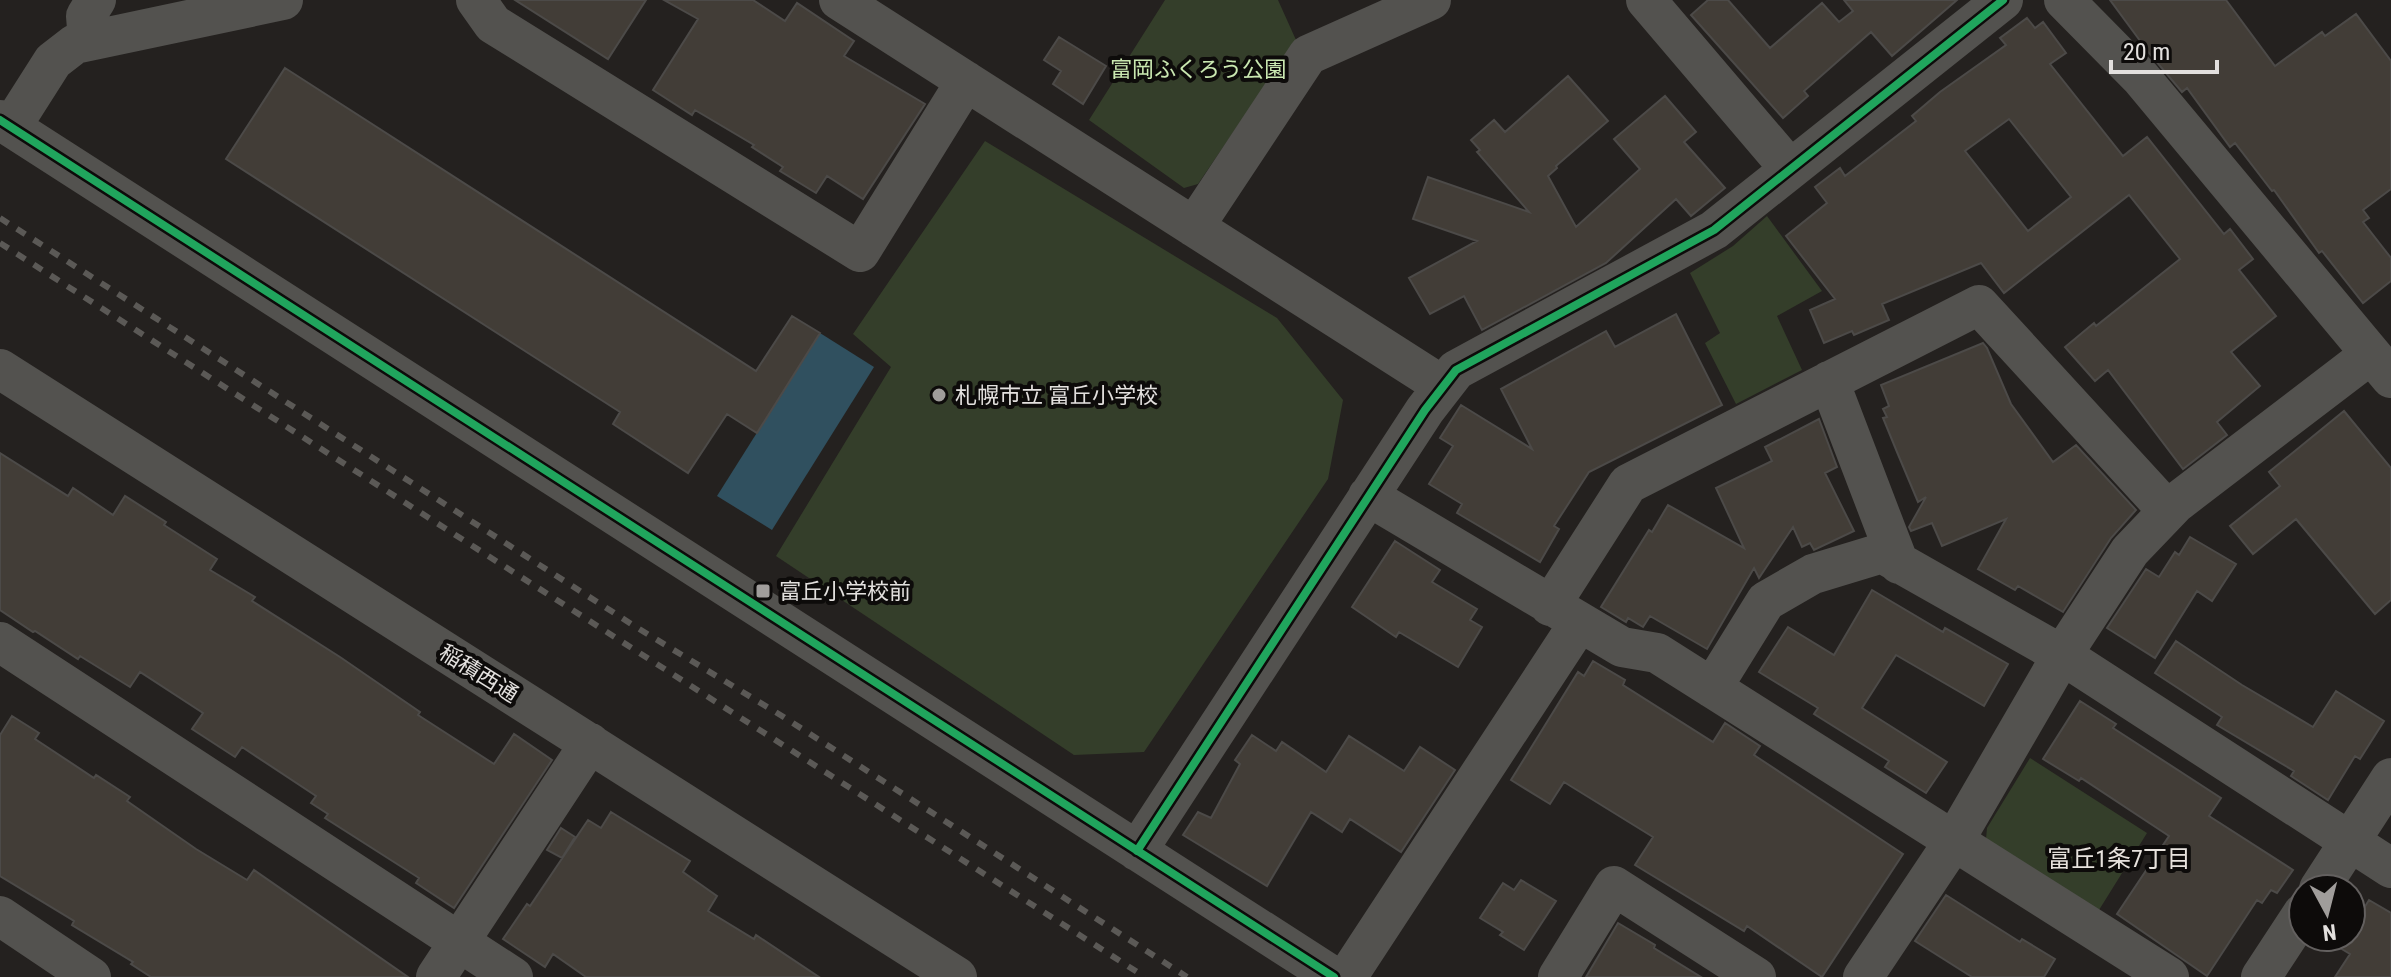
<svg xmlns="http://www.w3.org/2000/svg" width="2391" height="977" font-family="'Roboto Condensed','Noto Sans JP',sans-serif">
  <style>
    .green { fill: #343e2a }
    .water { fill: #30505f }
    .building { fill: #423d37; stroke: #4c4a48; stroke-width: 2; fill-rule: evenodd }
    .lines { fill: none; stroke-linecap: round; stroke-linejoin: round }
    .minor { stroke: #53524f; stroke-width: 40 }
    .rail { stroke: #5b5956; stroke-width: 6; stroke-dasharray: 10 10; stroke-linecap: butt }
    .cycleway-casing { stroke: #0d0b0a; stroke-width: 13 }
    .cycleway { stroke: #20a55d; stroke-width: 8 }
    .poi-dot { fill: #a09d9b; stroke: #0d0b0a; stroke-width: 3 }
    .labels { text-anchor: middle; stroke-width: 8; stroke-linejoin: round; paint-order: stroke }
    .park-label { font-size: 22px; fill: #cae8b1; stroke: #0d0b0a }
    .poi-label { font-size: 22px; fill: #e3e0de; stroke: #0d0b0a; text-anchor: start }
    .street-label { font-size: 22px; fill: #e3e0de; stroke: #0d0b0a }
    .neighbourhood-label { font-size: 24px; fill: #e7e2dd; stroke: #0d0b0a }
  </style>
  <rect width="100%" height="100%" fill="#24211f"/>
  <path class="green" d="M 1165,0 L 1278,0 L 1296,40 L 1198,184 L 1184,188 L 1089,120 Z
    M 985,141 L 1277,318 L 1343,400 L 1328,479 L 1144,752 L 1074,755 L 776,556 L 891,367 L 853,334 Z
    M 1767,216 L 1822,291 L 1777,316 L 1802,370 L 1736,404 L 1705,343 L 1720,333 L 1690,273 L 1733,246 Z
    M 2030,758 L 2147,833 L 2099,910 L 1986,839 L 1987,828 Z"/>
  <path class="water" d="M 820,333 L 874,367 L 772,530 L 717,496 Z"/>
  <path class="building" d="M 515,0 L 646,0 L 608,59 Z
    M 664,0 L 753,0 L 785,21 L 797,3 L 854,41 L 844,56 L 925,104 L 863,199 L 827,176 L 816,193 L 780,171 L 783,167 L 752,147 L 754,145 L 695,110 L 692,115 L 653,90 L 698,19 Z
    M 1708,0 L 1728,0 L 1770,48 L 1822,3 L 1839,22 L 1853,11 L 1844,0 L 1957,0 L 1892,56 L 1871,32 L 1804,91 L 1808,96 L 1783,118 L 1691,15 Z
    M 2110,0 L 2226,0 L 2275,66 L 2322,32 L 2325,36 L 2356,14 L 2391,61 L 2391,189 L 2363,210 L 2369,218 L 2363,222 L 2391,258 L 2391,281 L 2363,303 L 2322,251 L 2319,253 L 2274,190 L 2272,191 L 2235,143 L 2230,147 L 2187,88 L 2182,92 L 2149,53 Z
    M 2027,18 L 2035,28 L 2043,22 L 2066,53 L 2050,64 L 2123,156 L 2147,137 L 2224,234 L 2230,229 L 2253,259 L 2239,270 L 2276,316 L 2231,352 L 2260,386 L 2217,422 L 2227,435 L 2183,469 L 2108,370 L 2095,381 L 2065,347 L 2094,323 L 2096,326 L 2180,259 L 2129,195 L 2004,293 L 1981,263 L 1882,304 L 1889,320 L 1854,335 L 1852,331 L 1824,343 L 1810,310 L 1835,299 L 1786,236 L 1827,203 L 1815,187 L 1840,168 L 1845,176 L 1916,121 L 1912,116 L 1940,92 L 2006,45 L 2000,38 ZM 2009,119 L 2071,197 L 2028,231 L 1965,151 Z
    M 1059,37 L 1106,66 L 1083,104 L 1053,84 L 1061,71 L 1044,60 Z
    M 285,68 L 756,371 L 792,316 L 820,333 L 757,433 L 727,414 L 688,473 L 613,424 L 620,412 L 226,159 Z
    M 1568,76 L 1608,121 L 1556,166 L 1557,168 L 1548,176 L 1576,227 L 1640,169 L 1614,139 L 1665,96 L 1696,132 L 1684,142 L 1725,188 L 1691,216 L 1676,199 L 1606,263 L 1482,330 L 1464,296 L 1430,314 L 1409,278 L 1477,241 L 1413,219 L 1428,177 L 1529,212 L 1477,152 L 1480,150 L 1471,140 L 1494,120 L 1505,132 Z
    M 1676,314 L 1722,405 L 1589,472 L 1554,526 L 1559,529 L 1540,562 L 1457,513 L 1462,504 L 1429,484 L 1453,446 L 1440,438 L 1461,405 L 1532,449 L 1501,389 L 1606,331 L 1615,347 Z
    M 1983,343 L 1987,348 L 2011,404 L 2053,462 L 2076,445 L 2136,510 L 2111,538 L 2063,612 L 2018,586 L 2015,590 L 1978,569 L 2006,519 L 1942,546 L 1932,523 L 1911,531 L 1909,527 L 1926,497 L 1918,502 L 1897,452 L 1883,418 L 1887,417 L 1883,409 L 1889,406 L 1881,385 Z
    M 2344,411 L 2391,468 L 2391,600 L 2375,614 L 2296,519 L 2253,554 L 2230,526 L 2280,486 L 2269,472 Z
    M 1819,419 L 1837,467 L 1825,473 L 1854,531 L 1814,550 L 1810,543 L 1802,547 L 1793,527 L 1759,578 L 1754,568 L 1707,649 L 1650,616 L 1643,627 L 1628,618 L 1626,622 L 1601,607 L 1649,530 L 1652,532 L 1668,505 L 1744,548 L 1716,488 L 1772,461 L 1765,447 Z
    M 0,453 L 68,496 L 73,488 L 113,515 L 125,496 L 166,522 L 164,525 L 217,559 L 210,570 L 255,597 L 252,601 L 340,657 L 420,712 L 418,715 L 494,764 L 514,734 L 552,760 L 454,908 L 416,883 L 419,878 L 325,818 L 328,814 L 311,803 L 316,796 L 242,747 L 235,757 L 192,729 L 203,713 L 140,672 L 130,687 L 80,656 L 78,659 L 35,631 L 33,632 L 0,610 Z
    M 2190,537 L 2236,564 L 2212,601 L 2197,591 L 2155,658 L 2107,628 L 2146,569 L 2159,577 L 2175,552 L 2179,555 Z
    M 1395,541 L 1440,570 L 1432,582 L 1477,609 L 1470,620 L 1482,627 L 1458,667 L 1399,632 L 1396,637 L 1352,607 Z
    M 1872,590 L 1943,632 L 1945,628 L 2008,664 L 1984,706 L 1896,655 L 1862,708 L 1947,762 L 1926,793 L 1885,767 L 1889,761 L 1814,714 L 1818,708 L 1759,672 L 1788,627 L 1834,655 Z
    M 2176,641 L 2242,685 L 2313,727 L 2336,691 L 2384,721 L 2360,759 L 2355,756 L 2328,800 L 2291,776 L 2294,771 L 2217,725 L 2222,717 L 2155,673 Z
    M 1593,661 L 1625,680 L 1623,685 L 1713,742 L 1725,723 L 1760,746 L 1754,755 L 1903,854 L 1822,977 L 1747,926 L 1744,931 L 1635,865 L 1653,837 L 1564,782 L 1550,804 L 1511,780 L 1578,672 L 1584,676 Z
    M 2080,701 L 2116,724 L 2113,728 L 2221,798 L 2209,816 L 2293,870 L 2277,893 L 2271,890 L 2262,903 L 2257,900 L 2207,976 L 2117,914 L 2169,836 L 2081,778 L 2079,781 L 2043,759 Z
    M 12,716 L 39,733 L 35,739 L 94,778 L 96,775 L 130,797 L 127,801 L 196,849 L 247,880 L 254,870 L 408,977 L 151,977 L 131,964 L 133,962 L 72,925 L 74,921 L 0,876 L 0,735 Z
    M 1252,735 L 1276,751 L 1282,742 L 1326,772 L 1349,736 L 1404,771 L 1420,747 L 1455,770 L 1401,852 L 1350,819 L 1342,832 L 1311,812 L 1267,886 L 1183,835 L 1198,812 L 1211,818 L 1240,764 L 1235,760 Z
    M 611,812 L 690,861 L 683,872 L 717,896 L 708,911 L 754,939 L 756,935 L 819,977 L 586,977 L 553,954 L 545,967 L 503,939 L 527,904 L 530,906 L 588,820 L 601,828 Z
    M 561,828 L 575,837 L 562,858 L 547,850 Z
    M 1521,880 L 1556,901 L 1524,950 L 1500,935 L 1503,932 L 1480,918 L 1503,883 L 1514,890 Z
    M 1946,895 L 2020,942 L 2022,939 L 2055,959 L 2044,977 L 1972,977 L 1915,941 Z
    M 2369,900 L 2391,913 L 2391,977 L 2335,977 L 2350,954 L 2340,948 L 2346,937 L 2351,937 L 2351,929 Z
    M 1618,923 L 1655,945 L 1654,948 L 1701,977 L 1586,977 Z"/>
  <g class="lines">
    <path class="minor" d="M 476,0 L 493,24 L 860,252 L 966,81
      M 839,0 L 1443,386
      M 1646,0 L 1790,169
      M 2064,0 L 2141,78 L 2391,378
      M 88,41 L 86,16 L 96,0
      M 0,120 L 1334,977
      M 11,127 L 53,61 L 75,44 L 283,0
      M 1194,227 L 1308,55 L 1431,0
      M 0,369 L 957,977
      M 1829,381 L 1899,564
      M 1368,496 L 1622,647 L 1657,653 L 2169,977
      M 1550,606 L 1628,484 L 1979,305 L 2168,511
      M 0,642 L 513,977
      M 1712,688 L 1766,601 L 1813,574 L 1882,553 L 2062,655 L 2391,868
      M 1137,851 L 1425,410 L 1456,370 L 1714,230 L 2003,0
      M 2319,889 L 2391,778
      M 0,916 L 91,977
      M 436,977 L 590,743
      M 1347,977 L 1579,623
      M 1558,977 L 1614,886 L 1756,977
      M 1863,977 L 1954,841 L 2062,655 L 2130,551 L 2176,503 L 2371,354
      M 2261,977 L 2303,913"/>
    <path class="rail" d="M 0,218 L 636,627 L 782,716 L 1187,977
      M 0,243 L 1145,977"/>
    <defs>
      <path id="cycleway" d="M 0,120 L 1334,977
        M 1137,851 L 1425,410 L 1456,370 L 1714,230 L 2003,0"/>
    </defs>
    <use href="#cycleway" class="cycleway-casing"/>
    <use href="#cycleway" class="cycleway"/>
  </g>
  <g class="poi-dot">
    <circle cx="939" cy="395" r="8"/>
    <rect x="755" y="583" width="16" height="16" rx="4"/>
  </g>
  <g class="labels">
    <g class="park-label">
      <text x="1198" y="77">富岡ふくろう公園</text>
    </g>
    <g class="poi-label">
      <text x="955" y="403">札幌市立 富丘小学校</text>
      <text x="779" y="599">富丘小学校前</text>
    </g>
    <g class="street-label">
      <text transform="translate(479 673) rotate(32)" y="8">稲積西通</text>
    </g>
    <g class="neighbourhood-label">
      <text x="2119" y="867">富丘1条7丁目</text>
    </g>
  </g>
  <g transform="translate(2327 913) rotate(173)"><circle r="38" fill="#0d0b0a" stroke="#63605f" stroke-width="2"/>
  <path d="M0-6L14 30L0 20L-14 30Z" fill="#a09d9b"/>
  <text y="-12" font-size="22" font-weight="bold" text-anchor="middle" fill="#e3e0de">N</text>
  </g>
  <path d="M2111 60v12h106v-12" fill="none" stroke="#e3e0de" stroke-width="4"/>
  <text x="2123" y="60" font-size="24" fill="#e3e0de" stroke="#0d0b0a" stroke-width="6" paint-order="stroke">20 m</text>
</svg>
